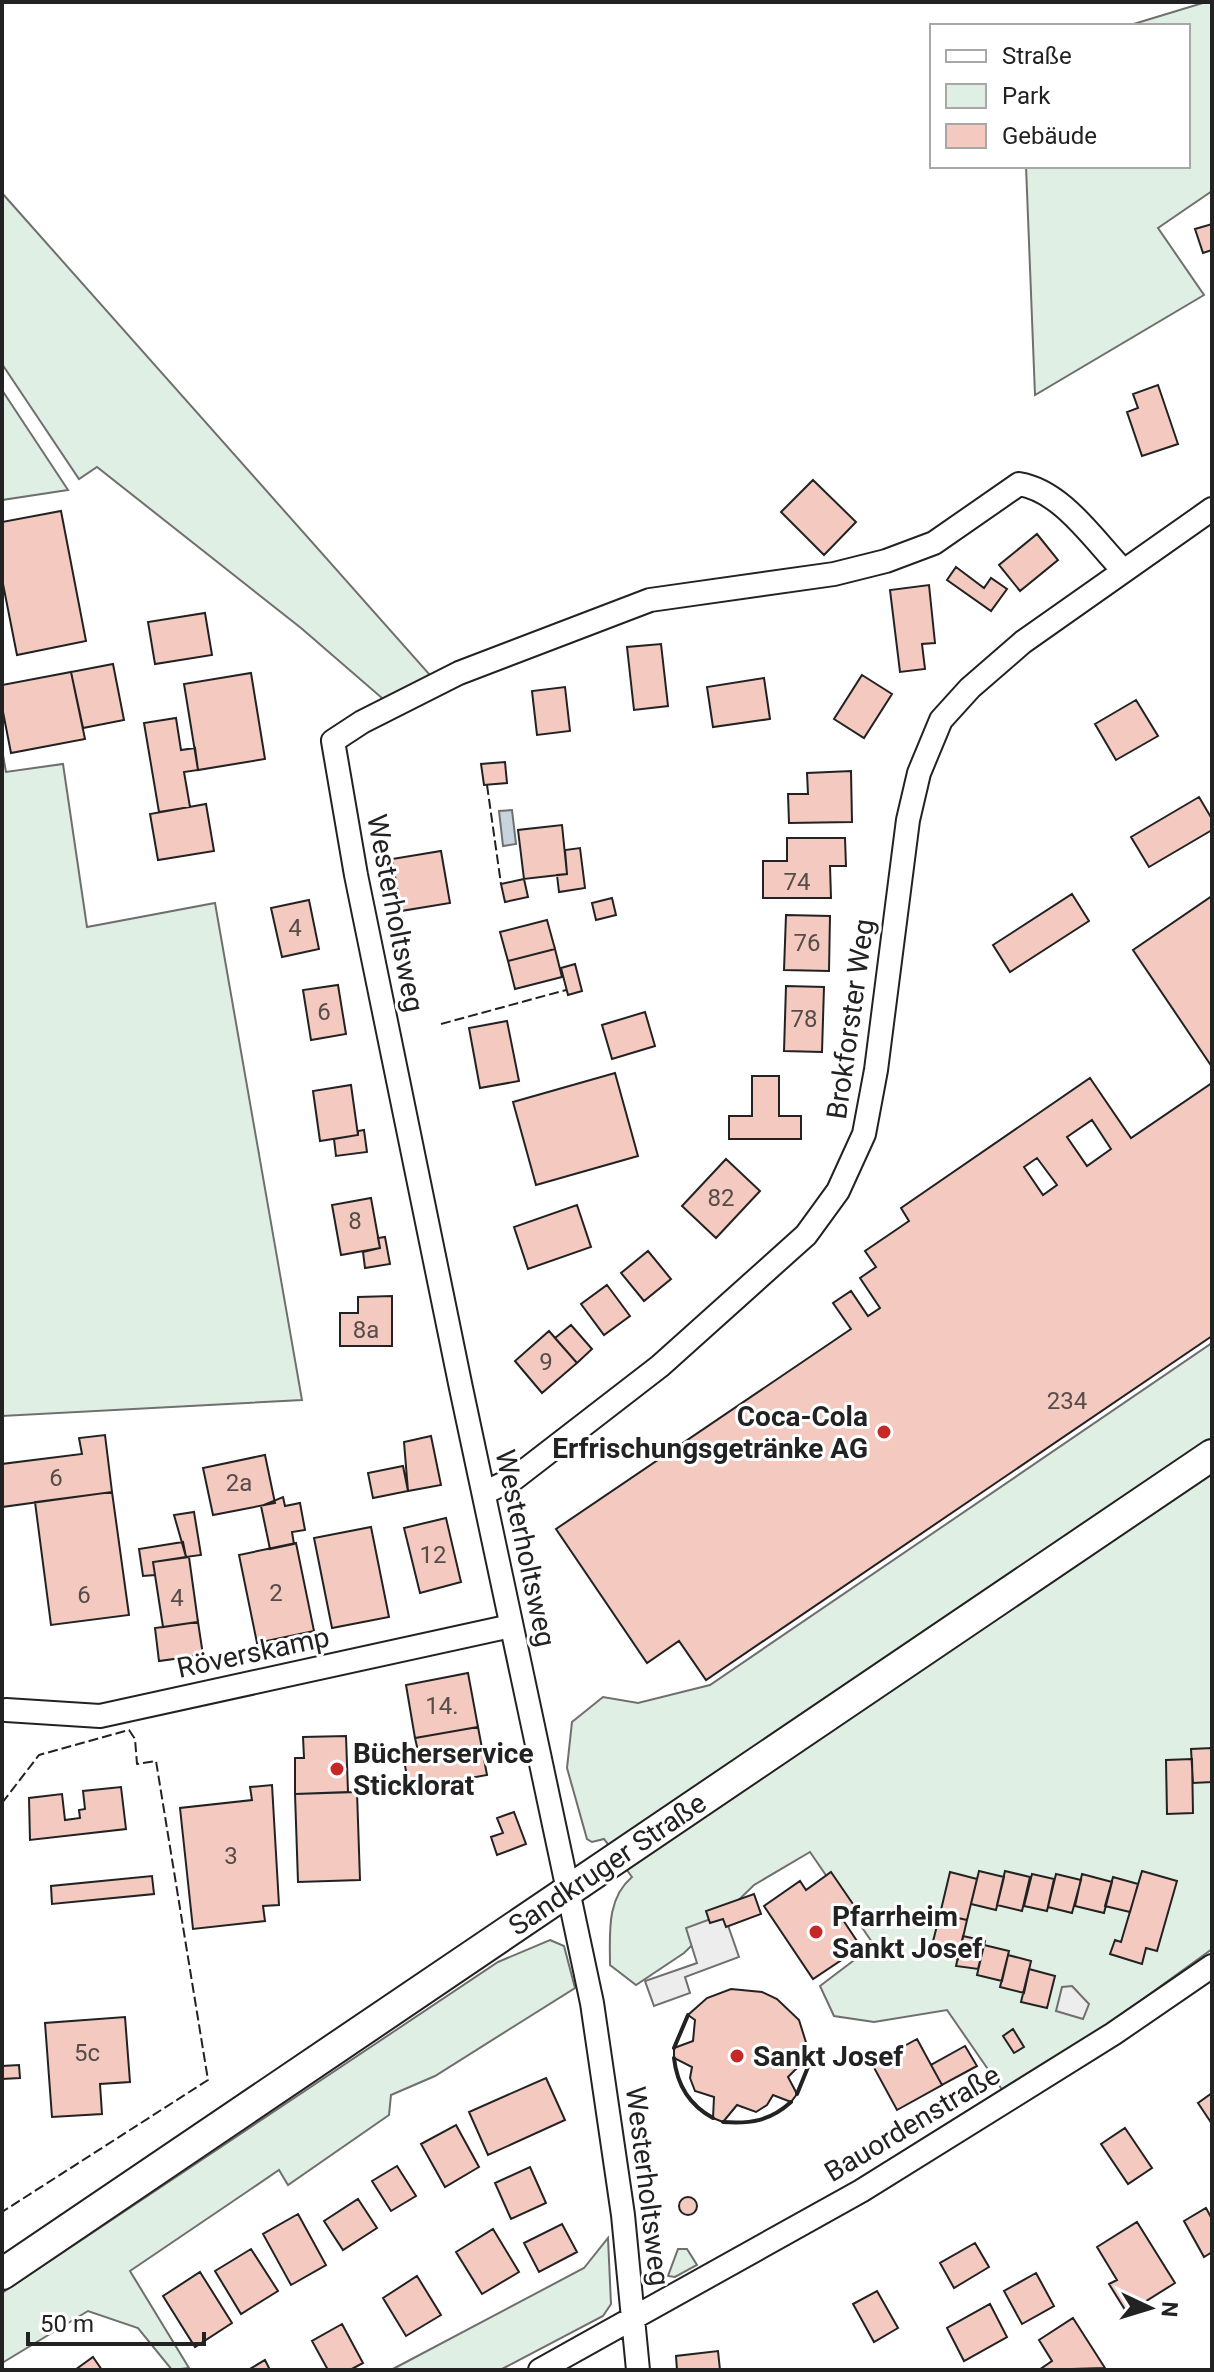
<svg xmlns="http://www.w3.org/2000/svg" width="1214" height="2372" font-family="Roboto,sans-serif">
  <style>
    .green { fill: #e0efe3; stroke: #6f6f6f; stroke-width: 2 }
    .parking { fill: #ededed; stroke: #6f6f6f; stroke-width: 2 }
    .water { fill: #c7d3dd; stroke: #6f6f6f; stroke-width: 2 }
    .building { fill: #f3c9c0; stroke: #222; stroke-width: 2; fill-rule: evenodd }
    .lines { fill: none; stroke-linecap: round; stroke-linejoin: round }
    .street-casing { stroke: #222; stroke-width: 26 }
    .secondary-casing { stroke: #222; stroke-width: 34 }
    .street { stroke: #fff; stroke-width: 22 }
    .secondary { stroke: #fff; stroke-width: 30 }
    .fence { stroke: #222; stroke-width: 2; stroke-dasharray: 10 4; stroke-linecap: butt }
    .wall { stroke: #222; stroke-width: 4 }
    .poi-dot { fill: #c62828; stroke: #fff; stroke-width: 3 }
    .labels { text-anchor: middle; stroke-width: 6; stroke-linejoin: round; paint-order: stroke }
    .number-label { font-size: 24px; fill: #564c4a }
    .street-label { font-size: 28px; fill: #222; stroke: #fff }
    .poi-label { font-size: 28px; font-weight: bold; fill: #222; stroke: #fff; text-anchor: start }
  </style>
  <rect width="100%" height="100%" fill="#fff"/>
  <path class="green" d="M 1206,2 L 1212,2 L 1212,191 L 1158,228 L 1204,295 L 1035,395 L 1026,166 L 1188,166 L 1188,26 L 1127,26 Z
    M 2,193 L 430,675 L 390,705 L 301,628 L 97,467 L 79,479 L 2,364 Z
    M 2,390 L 68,490 L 2,500 Z
    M 2,749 L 6,772 L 63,764 L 87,927 L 215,903 L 302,1400 L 2,1416 Z
    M 1212,1343 L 1212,1949 L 1107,2025 L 1003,2091 L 947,2010 L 874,2022 L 834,2016 L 820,1986 L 874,1945 L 810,1852 L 754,1885 L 684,1953 L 636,1985 L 610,1965 C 610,1934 606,1899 632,1877 L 604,1839 L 592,1842 L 587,1839 L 567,1768 L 572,1722 L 603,1697 L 638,1703 L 710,1685 Z
    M 550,1940 L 564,1946 L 575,1988 L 435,2076 L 391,2095 L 389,2115 L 288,2185 L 279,2170 L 130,2271 L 189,2368 L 172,2370 L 138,2328 L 88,2311 L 2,2363 L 2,2293 L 498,1962 Z
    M 608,2238 L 611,2304 L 603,2316 L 500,2370 L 391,2370 L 584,2268 Z
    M 678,2249 L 687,2249 L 697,2265 L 675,2277 L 668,2276 Z"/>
  <path class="parking" d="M 724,1914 L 739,1957 L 685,1977 L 690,1993 L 654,2006 L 645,1981 L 697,1963 L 686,1928 Z
    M 1072,1986 L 1089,2004 L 1083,2019 L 1056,2011 L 1062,1987 Z"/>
  <path class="water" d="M 512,810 L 516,844 L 503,846 L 499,811 Z"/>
  <path class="building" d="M 1212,224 L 1212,250 L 1203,253 L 1195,229 Z
    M 1158,385 L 1178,444 L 1142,456 L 1127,412 L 1138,408 L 1133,394 Z
    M 813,480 L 856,522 L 824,555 L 781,512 Z
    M 61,511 L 86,641 L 17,655 L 2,579 L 2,522 Z
    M 1037,534 L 1058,560 L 1020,591 L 999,565 Z
    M 956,567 L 984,588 L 991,578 L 1007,589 L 991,611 L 947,580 Z
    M 929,585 L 935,643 L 922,644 L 925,669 L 900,672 L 890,590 Z
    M 205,613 L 212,655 L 155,664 L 148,622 Z
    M 661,644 L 668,706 L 634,710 L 627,647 Z
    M 113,664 L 124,720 L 83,728 L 71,672 Z
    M 71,672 L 85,739 L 11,753 L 2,707 L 2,685 Z
    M 251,673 L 265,759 L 198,770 L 184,684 Z
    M 862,675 L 892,694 L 864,738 L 834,719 Z
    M 764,678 L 770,719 L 713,727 L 707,687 Z
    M 565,687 L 570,731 L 537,735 L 532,691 Z
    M 1136,700 L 1158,736 L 1116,760 L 1095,724 Z
    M 176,718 L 181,750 L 195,748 L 198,770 L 184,772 L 190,807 L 159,812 L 144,723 Z
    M 505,762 L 507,783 L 484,785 L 481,764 Z
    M 851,771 L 852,822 L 789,823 L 788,794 L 808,794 L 807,773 Z
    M 1199,797 L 1212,819 L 1212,830 L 1149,867 L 1131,837 Z
    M 206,804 L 214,851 L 158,860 L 150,814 Z
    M 562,825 L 567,874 L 524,879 L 518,830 Z
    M 787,838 L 845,838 L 846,866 L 830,866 L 831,898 L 763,898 L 763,861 L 787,861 Z
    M 580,848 L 585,888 L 559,892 L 557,875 L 567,874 L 565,850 Z
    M 441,851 L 450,903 L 401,911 L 392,859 Z
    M 524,879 L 528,897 L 505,902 L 501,884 Z
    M 1072,894 L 1089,921 L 1010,972 L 993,945 Z
    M 1212,896 L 1212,1067 L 1133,950 Z
    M 612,898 L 616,915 L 596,920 L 592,903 Z
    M 309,900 L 319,949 L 282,957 L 271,908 Z
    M 786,915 L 830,916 L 829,971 L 784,970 Z
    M 547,920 L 555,949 L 508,961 L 500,932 Z
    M 555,949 L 562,977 L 515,989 L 508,961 Z
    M 575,964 L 582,991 L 568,995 L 561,968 Z
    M 338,985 L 346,1034 L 311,1040 L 303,990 Z
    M 786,986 L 824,987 L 822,1052 L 784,1051 Z
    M 645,1012 L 655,1046 L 612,1059 L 602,1025 Z
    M 507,1021 L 519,1081 L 480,1088 L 469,1028 Z
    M 615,1073 L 638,1156 L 536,1185 L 513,1102 Z
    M 752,1076 L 779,1076 L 779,1116 L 801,1116 L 801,1139 L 729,1139 L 729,1116 L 752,1116 Z
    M 1090,1078 L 1131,1138 L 1212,1083 L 1212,1336 L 706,1680 L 679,1641 L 647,1663 L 556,1529 L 851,1329 L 833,1303 L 851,1291 L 868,1316 L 880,1308 L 860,1278 L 876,1267 L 865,1251 L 909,1221 L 901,1208 ZM 1092,1120 L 1111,1149 L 1087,1166 L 1067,1137 ZM 1037,1158 L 1057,1185 L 1043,1195 L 1024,1167 Z
    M 351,1085 L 358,1135 L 320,1141 L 313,1091 Z
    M 364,1130 L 367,1152 L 336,1156 L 334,1139 L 358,1135 L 358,1131 Z
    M 726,1159 L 760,1191 L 716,1238 L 682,1206 Z
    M 371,1198 L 380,1248 L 341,1255 L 332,1205 Z
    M 577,1205 L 591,1247 L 528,1269 L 514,1227 Z
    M 385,1237 L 390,1264 L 365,1268 L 363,1252 L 380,1248 L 378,1238 Z
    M 648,1251 L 671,1279 L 644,1301 L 621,1273 Z
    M 607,1285 L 630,1316 L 604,1335 L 581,1304 Z
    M 392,1296 L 392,1346 L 340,1346 L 340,1313 L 358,1313 L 358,1297 Z
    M 571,1325 L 592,1349 L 577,1363 L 555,1338 Z
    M 549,1331 L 577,1363 L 542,1393 L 515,1361 Z
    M 105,1435 L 112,1492 L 2,1507 L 2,1464 L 82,1454 L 79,1438 Z
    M 431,1436 L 441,1485 L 408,1491 L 404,1442 Z
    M 265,1455 L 275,1503 L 213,1515 L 203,1468 Z
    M 403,1466 L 408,1491 L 373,1498 L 368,1473 Z
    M 112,1492 L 129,1615 L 51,1625 L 35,1502 Z
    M 283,1497 L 285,1506 L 300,1503 L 305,1530 L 292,1532 L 294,1544 L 270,1549 L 261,1506 Z
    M 194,1512 L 201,1555 L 186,1557 L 174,1515 Z
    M 446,1518 L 461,1582 L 420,1593 L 404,1528 Z
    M 371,1527 L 389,1617 L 332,1628 L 314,1538 Z
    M 183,1542 L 186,1557 L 153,1562 L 155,1575 L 143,1576 L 139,1549 Z
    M 296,1543 L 314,1631 L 257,1643 L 239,1555 Z
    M 189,1557 L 198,1622 L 163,1627 L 153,1562 Z
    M 198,1622 L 203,1655 L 159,1661 L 155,1628 Z
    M 468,1673 L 478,1727 L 415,1738 L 406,1685 Z
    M 478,1727 L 487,1775 L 409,1789 L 403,1754 L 418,1751 L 415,1738 Z
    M 346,1736 L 348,1792 L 295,1794 L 295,1758 L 304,1758 L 303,1737 Z
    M 1212,1748 L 1212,1782 L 1193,1783 L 1191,1749 Z
    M 1192,1759 L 1193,1813 L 1167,1814 L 1166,1760 Z
    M 272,1785 L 279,1905 L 263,1906 L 265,1921 L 193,1929 L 180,1808 L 252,1800 L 250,1787 Z
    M 121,1787 L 126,1829 L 30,1840 L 29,1798 L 62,1794 L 65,1820 L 80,1818 L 79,1810 L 85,1809 L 83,1791 Z
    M 357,1792 L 360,1880 L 298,1882 L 295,1794 Z
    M 514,1812 L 526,1844 L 497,1855 L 491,1837 L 503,1833 L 497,1818 Z
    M 979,1871 L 1004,1877 L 996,1910 L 971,1904 Z
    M 1005,1871 L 1030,1877 L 1022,1911 L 997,1905 Z
    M 1142,1871 L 1177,1881 L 1157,1951 L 1146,1948 L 1142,1964 L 1110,1954 L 1115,1940 L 1121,1942 Z
    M 831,1872 L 855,1907 L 841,1917 L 861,1947 L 813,1979 L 764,1906 L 800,1881 L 806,1890 Z
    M 950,1872 L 977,1879 L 967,1920 L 940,1914 Z
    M 1032,1874 L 1054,1879 L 1047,1911 L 1024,1906 Z
    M 1056,1874 L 1081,1880 L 1072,1913 L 1048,1907 Z
    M 1082,1874 L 1112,1882 L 1104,1913 L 1075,1906 Z
    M 152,1876 L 154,1894 L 52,1904 L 51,1886 Z
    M 1113,1877 L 1138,1884 L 1130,1912 L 1105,1906 Z
    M 754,1894 L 761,1914 L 726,1927 L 723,1919 L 710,1923 L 706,1911 Z
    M 940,1914 L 967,1920 L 958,1959 L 930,1953 Z
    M 963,1936 L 985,1941 L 978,1969 L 956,1966 Z
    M 984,1945 L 1009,1951 L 1002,1981 L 977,1975 Z
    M 1008,1955 L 1031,1961 L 1024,1993 L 1000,1987 Z
    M 1029,1969 L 1055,1976 L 1047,2008 L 1021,2002 Z
    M 731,1989 L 762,1992 L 777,1999 L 799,2020 L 809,2052 L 801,2052 L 799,2066 L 788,2077 L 797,2094 L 791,2102 L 773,2095 L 767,2105 L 756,2112 L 737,2105 L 723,2122 L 713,2118 L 714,2097 L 695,2091 L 690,2078 L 692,2067 L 674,2058 L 674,2048 L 693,2041 L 695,2020 L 688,2015 L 707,1998 Z
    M 125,2017 L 130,2082 L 100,2084 L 102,2114 L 52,2117 L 45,2023 Z
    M 1013,2029 L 1024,2047 L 1014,2053 L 1003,2036 Z
    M 917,2039 L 942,2085 L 897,2110 L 872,2064 Z
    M 965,2046 L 977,2066 L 942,2085 L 931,2065 Z
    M 19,2065 L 20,2078 L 2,2079 L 2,2066 Z
    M 546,2078 L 565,2120 L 488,2155 L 469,2112 Z
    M 1212,2093 L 1212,2124 L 1198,2103 Z
    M 456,2125 L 479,2167 L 445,2187 L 421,2144 Z
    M 1125,2128 L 1152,2168 L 1128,2184 L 1101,2144 Z
    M 397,2166 L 416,2196 L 391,2211 L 372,2181 Z
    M 530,2167 L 546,2203 L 511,2219 L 495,2183 Z
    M679 2206a9 9 0 1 1 18 0a9 9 0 1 1-18 0Z
    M 358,2199 L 377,2228 L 343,2250 L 324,2221 Z
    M 1206,2208 L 1212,2219 L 1212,2252 L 1204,2257 L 1184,2221 Z
    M 298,2214 L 326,2265 L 291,2285 L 263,2234 Z
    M 1137,2222 L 1175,2283 L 1127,2313 L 1109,2284 L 1117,2280 L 1097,2247 Z
    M 562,2224 L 577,2252 L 539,2272 L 524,2243 Z
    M 493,2229 L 519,2272 L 482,2294 L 456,2252 Z
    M 975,2243 L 989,2267 L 954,2288 L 940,2263 Z
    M 251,2249 L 278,2291 L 241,2314 L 215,2271 Z
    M 200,2272 L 232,2323 L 195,2347 L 163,2296 Z
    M 1036,2273 L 1054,2306 L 1022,2324 L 1004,2291 Z
    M 417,2276 L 441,2315 L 406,2336 L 383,2298 Z
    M 877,2291 L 898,2328 L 874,2342 L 853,2304 Z
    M 990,2304 L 1007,2337 L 964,2361 L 947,2328 Z
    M 1073,2318 L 1105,2368 L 1039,2370 L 1052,2361 L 1039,2340 Z
    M 342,2324 L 363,2363 L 350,2370 L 328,2370 L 312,2341 Z
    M 718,2351 L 720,2370 L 677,2370 L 676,2356 Z
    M 93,2357 L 102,2370 L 75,2370 Z
    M 265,2360 L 270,2370 L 248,2370 Z"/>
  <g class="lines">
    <defs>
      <path id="street" d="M 484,1493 L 515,1478 L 660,1366 L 806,1235 L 838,1191 L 864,1134 L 876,1070 L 908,820 L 919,773 L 941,720 L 970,688 L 1023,642 L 1212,509
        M 6,1710 L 100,1716 L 511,1626
        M 540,2370 L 861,2191 L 1113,2034 L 1212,1966
        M 638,2370 L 623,2215 L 592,2003 L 461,1388 L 356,875 L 333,741 L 362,722 L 459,673 L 650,600 L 834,574 L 886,561 L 934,543 L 1019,484 C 1062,491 1093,539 1122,569"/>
      <path id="secondary" d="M 2,2274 L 1212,1455"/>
    </defs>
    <use href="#street" class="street-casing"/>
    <use href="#secondary" class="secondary-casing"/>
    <use href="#street" class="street"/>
    <use href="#secondary" class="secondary"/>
    <path class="fence" d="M 487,785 L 501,884
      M 441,1024 L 566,990
      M 2,1803 L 39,1755 L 129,1730 L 135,1739 L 137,1764 L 156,1761 L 208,2080 L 2,2212"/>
    <path class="wall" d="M 674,2048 L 688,2015
      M 674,2058 C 677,2085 689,2105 713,2118
      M 797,2094 L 808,2067 L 809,2052
      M 723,2122 C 751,2124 770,2121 791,2102"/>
  </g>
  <g class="poi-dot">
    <circle cx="884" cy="1432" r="8"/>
    <circle cx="337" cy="1769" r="8"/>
    <circle cx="816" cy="1932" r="8"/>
    <circle cx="737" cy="2056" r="8"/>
  </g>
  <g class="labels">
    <g class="number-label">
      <text x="797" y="890">74</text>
      <text x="295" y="936">4</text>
      <text x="807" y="951">76</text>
      <text x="324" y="1020">6</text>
      <text x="804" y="1027">78</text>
      <text x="721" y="1206">82</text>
      <text x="355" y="1229">8</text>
      <text x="366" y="1338">8a</text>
      <text x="546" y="1370">9</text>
      <text x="1067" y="1409">234</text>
      <text x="56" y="1486">6</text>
      <text x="239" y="1491">2a</text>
      <text x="433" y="1563">12</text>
      <text x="276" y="1601">2</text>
      <text x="84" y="1603">6</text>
      <text x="177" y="1606">4</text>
      <text x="442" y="1714">14.</text>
      <text x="231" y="1864">3</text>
      <text x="87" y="2061">5c</text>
    </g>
    <g class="street-label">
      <text transform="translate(396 913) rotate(79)" y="10">Westerholtsweg</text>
      <text transform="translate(850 1019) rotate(-82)" y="10">Brokforster Weg</text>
      <text transform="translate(526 1548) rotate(78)" y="10">Westerholtsweg</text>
      <text transform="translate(253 1652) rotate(-12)" y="10">Röverskamp</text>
      <text transform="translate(607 1864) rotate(-34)" y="10">Sandkruger Straße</text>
      <text transform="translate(912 2123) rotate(-31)" y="10">Bauordenstraße</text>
      <text transform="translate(648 2186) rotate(83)" y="10">Westerholtsweg</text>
    </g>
    <g class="poi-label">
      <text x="868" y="1426" text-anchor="end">Coca-Cola<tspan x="868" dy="32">Erfrischungsgetränke AG</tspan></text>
      <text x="353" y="1763">Bücherservice<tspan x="353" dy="32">Sticklorat</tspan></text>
      <text x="832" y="1926">Pfarrheim<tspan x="832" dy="32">Sankt Josef</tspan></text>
      <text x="753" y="2066">Sankt Josef</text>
    </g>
  </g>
  <rect width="1214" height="2372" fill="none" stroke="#222222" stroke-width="8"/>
  <rect x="930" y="24" width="260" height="144" fill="#ffffff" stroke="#a7a7a7" stroke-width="2"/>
  <rect x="946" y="50" width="40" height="12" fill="#ffffff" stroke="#a7a7a7" stroke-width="2"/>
  <text x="1002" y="64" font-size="24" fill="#222222">Straße</text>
  <rect x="946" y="84" width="40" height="24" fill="#e0efe3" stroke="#a7a7a7" stroke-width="2"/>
  <text x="1002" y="104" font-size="24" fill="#222222">Park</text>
  <rect x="946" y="124" width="40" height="24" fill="#f3c9c0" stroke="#a7a7a7" stroke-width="2"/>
  <text x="1002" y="144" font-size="24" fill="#222222">Gebäude</text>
  <g transform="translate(1150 2308) rotate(94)" stroke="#ffffff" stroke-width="6" paint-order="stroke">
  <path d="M0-6L14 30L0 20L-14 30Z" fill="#222222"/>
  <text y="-12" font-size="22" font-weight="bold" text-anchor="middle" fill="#222222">N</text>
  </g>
  <path d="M28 2332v12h176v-12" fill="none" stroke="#222222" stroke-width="4"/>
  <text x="40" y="2332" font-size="24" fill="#222222" stroke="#ffffff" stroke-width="6" paint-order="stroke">50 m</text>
</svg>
